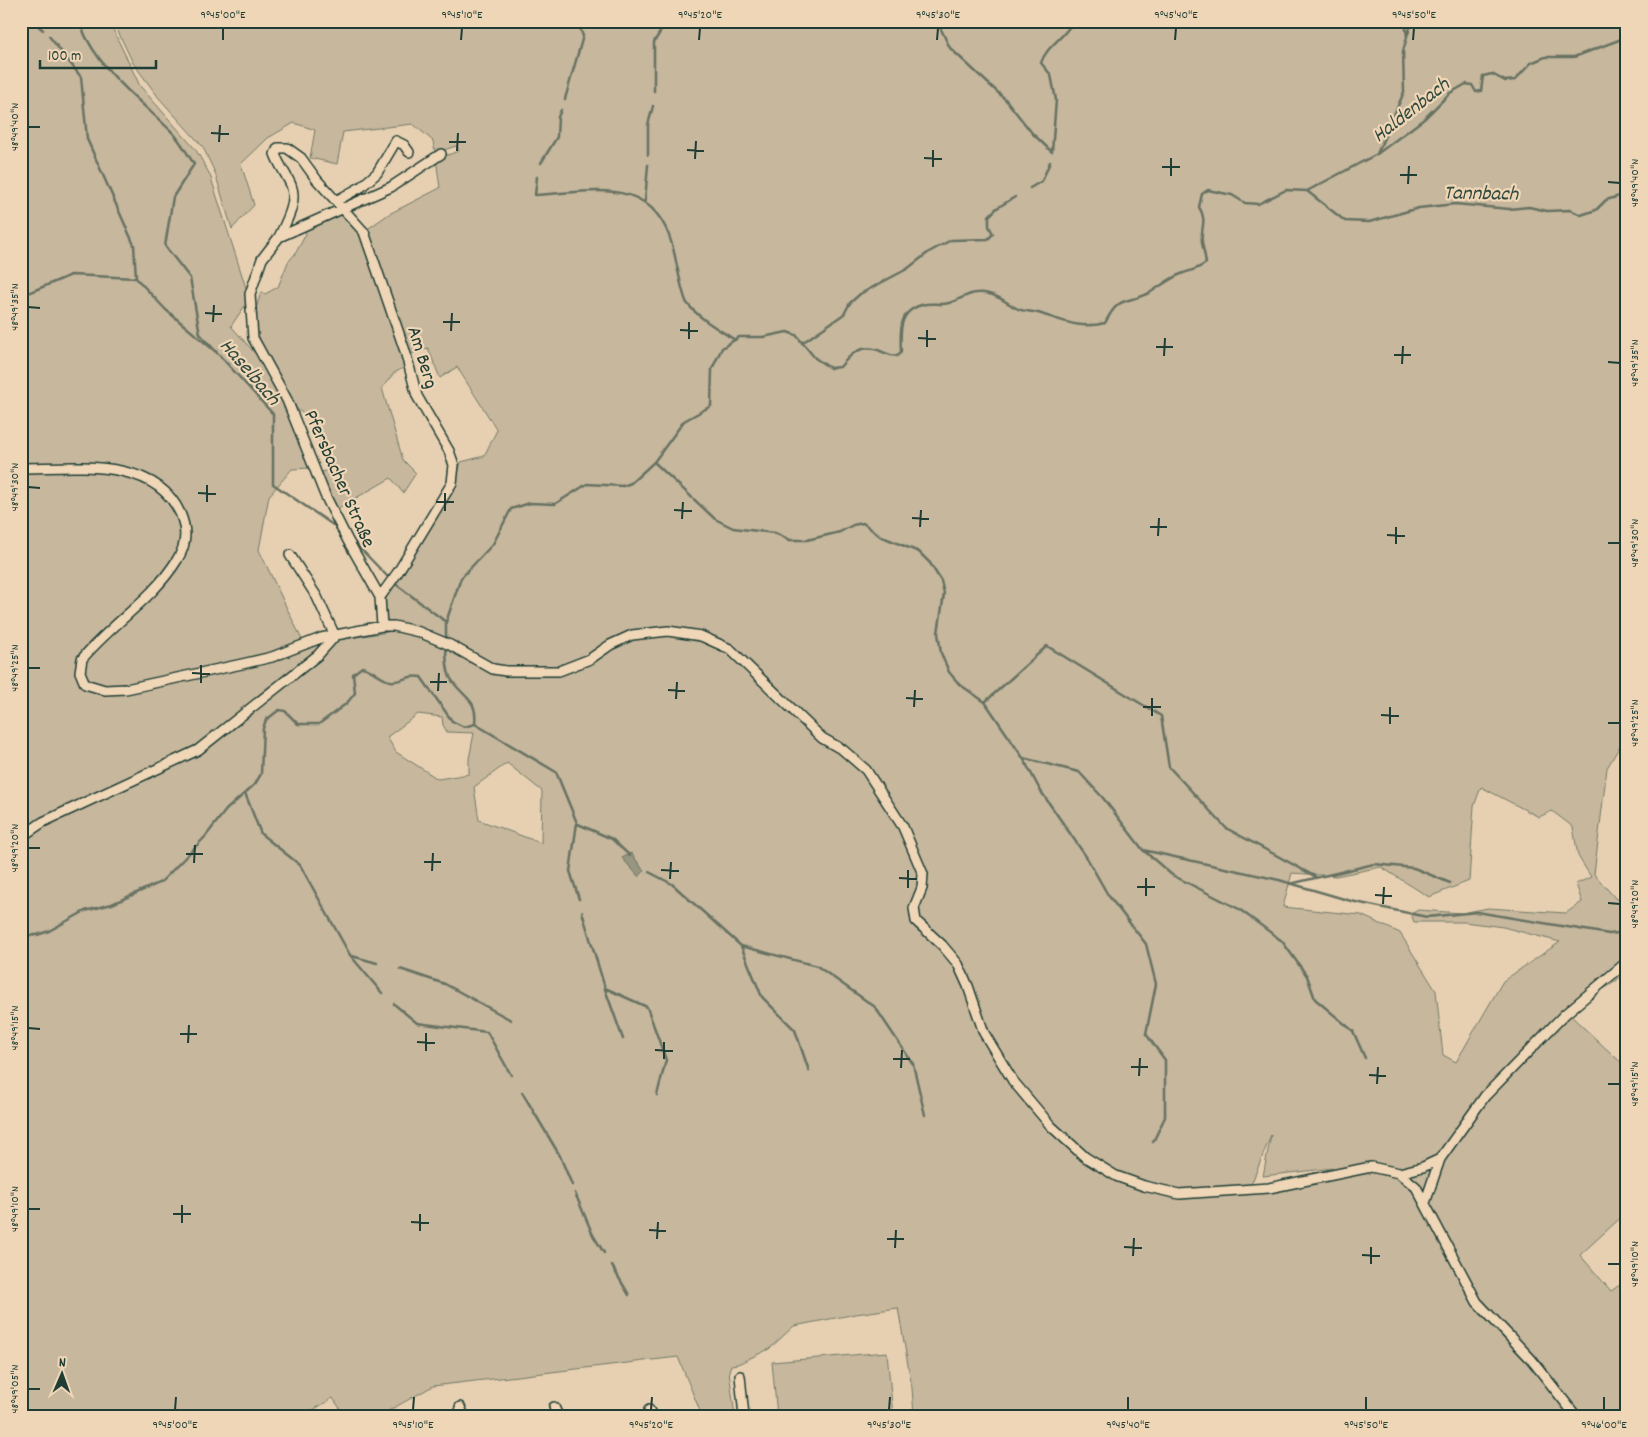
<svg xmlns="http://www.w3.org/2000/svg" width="1648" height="1437" font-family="Dekko,sans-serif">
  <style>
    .green { fill: #c6b79d; stroke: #727a68; fill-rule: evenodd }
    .water { fill: #989580; stroke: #687262 }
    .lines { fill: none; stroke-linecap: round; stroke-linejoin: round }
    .stream { stroke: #687262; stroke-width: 2.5 }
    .minor-casing { stroke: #1f3d34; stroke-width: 12 }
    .minor { stroke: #efd6b7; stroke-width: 9 }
    .ticks { fill: none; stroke: #1f3d34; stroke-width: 2 }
    .labels { text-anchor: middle; stroke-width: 4.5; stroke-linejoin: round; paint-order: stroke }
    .street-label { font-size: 20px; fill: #1f3d34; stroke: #efd6b7 }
    .water-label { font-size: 21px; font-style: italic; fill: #314a3f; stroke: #efd6b7 }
    .neatline { fill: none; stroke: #1f3d34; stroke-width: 2 }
    .ticks-label { font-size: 12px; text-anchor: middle; fill: #1f3d34 }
  </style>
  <rect width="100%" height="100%" fill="#e7d0b2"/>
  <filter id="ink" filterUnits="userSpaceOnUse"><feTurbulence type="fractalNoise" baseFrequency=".02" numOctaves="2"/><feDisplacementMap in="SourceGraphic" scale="10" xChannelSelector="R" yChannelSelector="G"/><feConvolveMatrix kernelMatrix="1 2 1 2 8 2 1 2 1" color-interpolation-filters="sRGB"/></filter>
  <g filter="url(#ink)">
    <path class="green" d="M 21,21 L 109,21 L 140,86 L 196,150 L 210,175 L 247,291 L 246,304 L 231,326 L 260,359 L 285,405 L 311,468 L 292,469 L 269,496 L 259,550 L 306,648 L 319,643 L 388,632 C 388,620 383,609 386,598 L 454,487 L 461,462 L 484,456 L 497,430 L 457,367 L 440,378 L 428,348 L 408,355 L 366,230 L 389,214 L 440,188 L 436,159 L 459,151 L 456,146 L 435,153 L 433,141 L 413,124 L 343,132 L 337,164 L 310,158 L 315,130 L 294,123 L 268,138 L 241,164 L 254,205 L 232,229 L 215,173 L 203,147 L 159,98 L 133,63 L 113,21 L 1627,21 L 1627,734 L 1607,768 L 1594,874 L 1616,899 L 1627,897 L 1627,969 C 1616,987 1596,990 1581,1002 C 1577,1005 1574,1011 1570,1015 L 1627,1068 L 1627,1212 L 1580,1255 L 1611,1291 L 1627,1280 L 1627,1416 L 914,1416 L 912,1388 L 898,1308 L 856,1314 L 794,1326 L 769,1349 L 738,1364 L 731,1365 L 729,1371 L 735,1416 L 702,1416 L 678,1357 L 433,1386 L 379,1416 L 345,1416 L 333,1398 L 303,1416 L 21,1416 ZM 418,714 L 442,717 L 443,725 L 447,732 L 474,733 L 469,759 L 469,774 L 438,779 L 396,752 L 387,737 ZM 507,763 L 542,791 L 541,843 L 479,820 L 474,787 ZM 1481,787 L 1539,817 L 1552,811 L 1573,827 L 1578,856 L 1591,877 L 1576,884 L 1582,902 L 1566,913 L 1488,908 L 1462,913 L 1418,910 L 1411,914 L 1414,922 L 1464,922 L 1503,927 L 1560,942 L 1503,981 L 1456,1062 L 1443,1055 L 1436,991 L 1400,933 L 1361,915 L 1283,907 L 1292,873 L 1336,876 L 1381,867 L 1429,897 L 1469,881 L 1474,806 ZM 1271,1135 L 1263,1176 L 1333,1168 L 1249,1190 Z
      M 343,211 L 362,233 L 407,366 L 394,373 L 382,388 L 403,460 L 416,473 L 403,493 L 391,478 L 335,510 L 322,472 L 334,468 L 310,419 L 297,409 L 261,342 L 256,328 L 255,312 L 261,292 L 265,294 L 278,287 L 288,262 L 295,254 L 306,234 L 304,229 Z
      M 887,1352 L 893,1416 L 777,1416 L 772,1362 Z"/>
    <path class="water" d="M 631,853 L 644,871 L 639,877 L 622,858 Z"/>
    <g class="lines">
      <path class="stream" d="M 33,21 L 43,30
        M 937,21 L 950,48 L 1006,100 L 1032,133 L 1052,152
        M 81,26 C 98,70 140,100 172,132 C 181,141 187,154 194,164 L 173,197 L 165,246 L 190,278 L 200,334 L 273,414 L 273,484 L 333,525
        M 1408,34 L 1412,21
        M 49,36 L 81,77 L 87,139 L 134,245 L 136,278
        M 654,91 L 654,42 L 667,21
        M 565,99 L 583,36 L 577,21
        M 1052,152 L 1056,100 L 1051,75 L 1041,63 C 1046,46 1065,38 1073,21
        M 1377,154 L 1404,92 L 1403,51 L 1407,37 L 1405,21
        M 648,155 L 648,125 L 653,106
        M 541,163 L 557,137 L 558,117 L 561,110
        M 537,177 L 535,195 C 594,192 654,174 673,248 C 676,259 682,295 687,303 C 698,318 720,330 735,340
        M 1030,188 L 1042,181 L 1050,162
        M 1307,191 L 1345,221 L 1369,222 L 1419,208 L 1455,204 L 1509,209 L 1529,207 L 1547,211 L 1570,210 L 1581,215 L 1596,210 L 1606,200 L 1623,195 L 1627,191
        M 645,201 L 648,165
        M 21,296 L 71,275 L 136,278 L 166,310 L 216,352
        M 802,343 L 844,314 L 850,303 L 860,294 L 907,269 L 929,252 L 951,240 L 988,239 L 993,234 L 989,226 L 989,216 L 997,208 L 1015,197
        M 654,462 L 715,519 L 733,528 L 775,533 L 790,540 L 807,540 L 840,532 L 853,525 L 863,523 L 880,536 L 919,552 L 930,563 L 941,581 L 944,594 L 938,633 L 941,653 L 949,672 L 959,684 L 985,702 L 1023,758 L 1040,790 L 1087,858 L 1108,895 L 1146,944 L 1156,984 L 1146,1034 L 1165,1060 L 1165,1117 L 1153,1142
        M 354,542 L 387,576
        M 397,585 L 446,622
        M 446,641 L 446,622 L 461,578 L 493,544 L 511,509 L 530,503 L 555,504 L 587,484 L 623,486 L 631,483 L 654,462 L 684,421 L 711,406 L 712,369 L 722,348 L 739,337 L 763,337 L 787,332 L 796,335 L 815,358 L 830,368 L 840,367 C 850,355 860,344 878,350 C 886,353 888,356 897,356 L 901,352 C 900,330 898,309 926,304 C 934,303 942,305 949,303 C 963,299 972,289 989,294 C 999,296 1007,303 1016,308 C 1023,312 1031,311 1038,313 C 1062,320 1079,330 1105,323 C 1120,293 1127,305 1151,292 C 1161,286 1170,278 1181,274 C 1191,270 1197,270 1206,263 C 1205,255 1203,249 1202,242 C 1200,228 1208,221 1199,207 L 1202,194 L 1208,190 L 1232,195 L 1245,203 L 1258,204 L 1286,190 L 1307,191 L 1377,154 L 1424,119 L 1450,93 L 1466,84 L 1472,85 L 1476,92 L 1481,91 L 1483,76 L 1492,74 L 1505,81 L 1515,80 L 1531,63 L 1545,57 L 1574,57 L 1627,37
        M 985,702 L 1047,646 L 1161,716 L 1169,767 L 1226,828 L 1316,877
        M 475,724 L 556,772 L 577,823 L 570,871 L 579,899
        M 1023,758 L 1079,772 L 1103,798 L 1143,850 L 1172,875 L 1239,909 L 1282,941 L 1307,976 L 1315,999 L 1353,1031 L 1365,1058
        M 245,793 L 261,834 L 300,865 L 350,955 L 382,993
        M 578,824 L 612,839 L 630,856
        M 1143,850 L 1279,880 L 1351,901 L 1427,917 L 1477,912 L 1609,934 L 1627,932
        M 649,872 L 672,884 L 741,946 L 817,966 L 875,1007 L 913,1064 L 925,1115
        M 1290,884 L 1374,864 L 1414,868 L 1450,883
        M 582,912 L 605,988 L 647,1007 L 666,1060 L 657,1095
        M 21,935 L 37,935 L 49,931 L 85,911 L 112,904 L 161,882 L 205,837 L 226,810 L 255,784 L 261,774 L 263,728 L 266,720 L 279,710 L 285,711 L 298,724 L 319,724 L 347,703 L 355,693 L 353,674 L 362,667 C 373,669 381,680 390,681 C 402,683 407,674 421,677 L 452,721 L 464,727 L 475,724 C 478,696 461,698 450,677 C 446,668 446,656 446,646
        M 741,946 L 762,997 L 795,1030 L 809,1071
        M 352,956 L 377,963
        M 400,969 L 445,984 L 511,1020
        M 605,989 L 623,1039
        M 394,1004 L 417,1023 L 487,1032 L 511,1075
        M 522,1092 L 560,1156 L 572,1185
        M 575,1193 L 593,1235 L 604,1253
        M 612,1266 L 629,1295"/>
      <defs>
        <path id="minor" d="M 336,201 L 361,187 L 377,173 L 396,141 L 404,145 L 409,152
          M 279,237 C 286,222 298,202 291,185 C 286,174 279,165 275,154 L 278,148 L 287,148 L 301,158 L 317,180 L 364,232 L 405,351 L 417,396 L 449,451 L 454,465 L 452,483 L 398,572 L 380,597
          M 21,468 C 73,468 154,456 180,513 C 187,529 187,545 177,560 C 153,599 111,624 82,659 L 80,672 L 85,684 L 105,690 L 126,689 L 242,664 L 272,657 L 321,638 L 382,626 L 394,626 L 419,632 L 450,645 L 493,669 L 506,671 L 559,671 L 590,659 L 610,645 L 632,635 L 668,631 L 701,636 L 730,649 L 822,738 L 843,750 L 866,770 L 903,827 L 923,874 L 922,888 L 914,908 L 916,921 L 942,945 L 958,964 L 968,986 L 984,1033 L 1013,1081 L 1051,1126 L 1085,1157 L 1116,1176 L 1144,1186 L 1179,1194 L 1269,1188 L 1371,1167 L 1399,1173 L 1416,1187 L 1477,1302 L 1531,1359 L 1576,1416
          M 290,555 L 317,597 L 335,636
          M 382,626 L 380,597 L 347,539 L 325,495 L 287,400 L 253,338 L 250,294 L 262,259 L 279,237 L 391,187 L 441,154
          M 21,837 L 43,822 L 198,750 L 318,655 L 335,636
          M 1627,875 L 1627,878
          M 1399,1173 L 1423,1167 L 1440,1159
          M 1425,1203 L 1440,1159 L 1485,1096 L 1565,1014 L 1627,962
          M 740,1376 L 744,1416
          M 460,1407 L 464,1416
          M 554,1407 L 558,1416
          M 649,1410 L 652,1416"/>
      </defs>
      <use href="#minor" class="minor-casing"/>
      <use href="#minor" class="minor"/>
    </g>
  </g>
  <path class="ticks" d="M 223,40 L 223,28M 461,40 L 462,28M 699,40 L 700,28M 937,40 L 938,28M 1175,40 L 1176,28M 1413,40 L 1414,28M 28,127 L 40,127M 211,133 L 229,134M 219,142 L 220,125M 449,142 L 466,142M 687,150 L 704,151M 457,151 L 458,133M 924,158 L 942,159M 695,159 L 696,141M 933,167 L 933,150M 1162,167 L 1180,167M 1400,175 L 1417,175M 1171,176 L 1171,158M 1608,182 L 1620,183M 1408,184 L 1409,166M 28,307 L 40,308M 205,313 L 222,314M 213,322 L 214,305M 443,322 L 460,322M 680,330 L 698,331M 451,331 L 452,313M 918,338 L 936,339M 689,339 L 689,322M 927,347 L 927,330M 1156,347 L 1173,347M 1394,355 L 1411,355M 1164,356 L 1165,338M 1608,362 L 1620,363M 1402,364 L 1403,346M 28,487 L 40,488M 198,493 L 216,494M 207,502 L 207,485M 436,502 L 454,502M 674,510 L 692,511M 445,511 L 445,493M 912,518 L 929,519M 682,519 L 683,502M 920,527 L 921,510M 1150,527 L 1167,527M 1387,535 L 1405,536M 1158,536 L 1159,518M 1608,543 L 1620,543M 1396,544 L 1396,527M 28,668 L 40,668M 192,673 L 210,674M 430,682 L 447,682M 201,683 L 201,665M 668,690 L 685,691M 438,691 L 439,673M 906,698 L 923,699M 676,699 L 677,682M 914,707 L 915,690M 1143,707 L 1161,707M 1381,715 L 1399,716M 1152,716 L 1152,698M 1608,723 L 1620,723M 1390,724 L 1390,707M 28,848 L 40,848M 186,854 L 203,854M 424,862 L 441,862M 194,863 L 195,845M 661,870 L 679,871M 432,871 L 433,853M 899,878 L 917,879M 670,879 L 671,862M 1137,887 L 1155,887M 908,888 L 908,870M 1375,895 L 1392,896M 1146,896 L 1146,878M 1608,903 L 1620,904M 1383,904 L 1384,887M 28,1028 L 40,1029M 180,1034 L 197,1034M 417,1042 L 435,1043M 188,1043 L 189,1025M 655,1050 L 673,1051M 426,1051 L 426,1033M 664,1059 L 664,1042M 893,1059 L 910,1059M 1131,1067 L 1148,1067M 901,1068 L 902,1050M 1369,1075 L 1386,1076M 1139,1076 L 1140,1058M 1377,1084 L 1378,1067M 1608,1084 L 1620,1084M 28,1209 L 40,1209M 173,1214 L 191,1214M 411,1222 L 429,1223M 182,1223 L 182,1205M 649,1230 L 666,1231M 420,1231 L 420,1214M 657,1239 L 658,1222M 887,1239 L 904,1239M 1124,1247 L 1142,1248M 895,1248 L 896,1230M 1362,1255 L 1380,1256M 1133,1256 L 1134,1238M 1371,1264 L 1371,1247M 1608,1264 L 1620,1264M 28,1389 L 40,1389M 175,1410 L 176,1397M 413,1410 L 414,1397M 651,1410 L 652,1397M 889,1410 L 890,1397M 1128,1410 L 1128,1397M 1366,1410 L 1366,1397M 1604,1410 L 1604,1397"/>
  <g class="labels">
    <g class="street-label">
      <text transform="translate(424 357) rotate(73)" y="7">Am Berg</text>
      <text transform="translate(341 478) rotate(66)" y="7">Pfersbacher Straße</text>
    </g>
    <g class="water-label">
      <text transform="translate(1410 109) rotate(-38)" y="7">Haldenbach</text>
      <text transform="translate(1481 192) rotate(1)" y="7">Tannbach</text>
      <text transform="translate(251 371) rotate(49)" y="7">Haselbach</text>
    </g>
  </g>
  <rect width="1648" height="1437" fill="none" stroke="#efd6b7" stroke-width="55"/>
  <g transform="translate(62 1374) rotate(2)" stroke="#efd6b7" stroke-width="4" paint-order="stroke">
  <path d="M0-4L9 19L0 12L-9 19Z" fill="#1f3d34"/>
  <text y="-8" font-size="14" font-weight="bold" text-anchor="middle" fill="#1f3d34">N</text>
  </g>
  <path d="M40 60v8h116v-8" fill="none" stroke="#1f3d34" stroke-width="2.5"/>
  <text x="48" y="60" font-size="15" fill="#1f3d34" stroke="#efd6b7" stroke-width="4" paint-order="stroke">100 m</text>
  <rect x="28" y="28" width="1592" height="1382" class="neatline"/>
  <g class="ticks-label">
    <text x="223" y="18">9°45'00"E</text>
    <text x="462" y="18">9°45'10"E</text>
    <text x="700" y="18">9°45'20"E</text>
    <text x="938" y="18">9°45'30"E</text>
    <text x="1176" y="18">9°45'40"E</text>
    <text x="1414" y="18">9°45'50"E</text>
    <text transform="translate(14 127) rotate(-90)" y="4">48°49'40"N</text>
    <text transform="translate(1634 183) rotate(-90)" y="4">48°49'40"N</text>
    <text transform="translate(14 307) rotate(-90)" y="4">48°49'35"N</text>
    <text transform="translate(1634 363) rotate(-90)" y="4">48°49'35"N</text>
    <text transform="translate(14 487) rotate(-90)" y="4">48°49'30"N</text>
    <text transform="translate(1634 543) rotate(-90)" y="4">48°49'30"N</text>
    <text transform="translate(14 668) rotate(-90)" y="4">48°49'25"N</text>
    <text transform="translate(1634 723) rotate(-90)" y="4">48°49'25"N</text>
    <text transform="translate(14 848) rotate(-90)" y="4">48°49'20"N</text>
    <text transform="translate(1634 904) rotate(-90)" y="4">48°49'20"N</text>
    <text transform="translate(14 1028) rotate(-90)" y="4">48°49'15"N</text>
    <text transform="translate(1634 1084) rotate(-90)" y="4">48°49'15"N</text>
    <text transform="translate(14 1209) rotate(-90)" y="4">48°49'10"N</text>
    <text transform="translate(1634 1264) rotate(-90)" y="4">48°49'10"N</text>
    <text transform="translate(14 1389) rotate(-90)" y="4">48°49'05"N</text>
    <text x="175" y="1428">9°45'00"E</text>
    <text x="413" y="1428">9°45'10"E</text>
    <text x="651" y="1428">9°45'20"E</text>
    <text x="889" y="1428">9°45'30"E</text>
    <text x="1128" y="1428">9°45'40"E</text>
    <text x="1366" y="1428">9°45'50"E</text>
    <text x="1604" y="1428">9°46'00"E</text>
  </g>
</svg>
